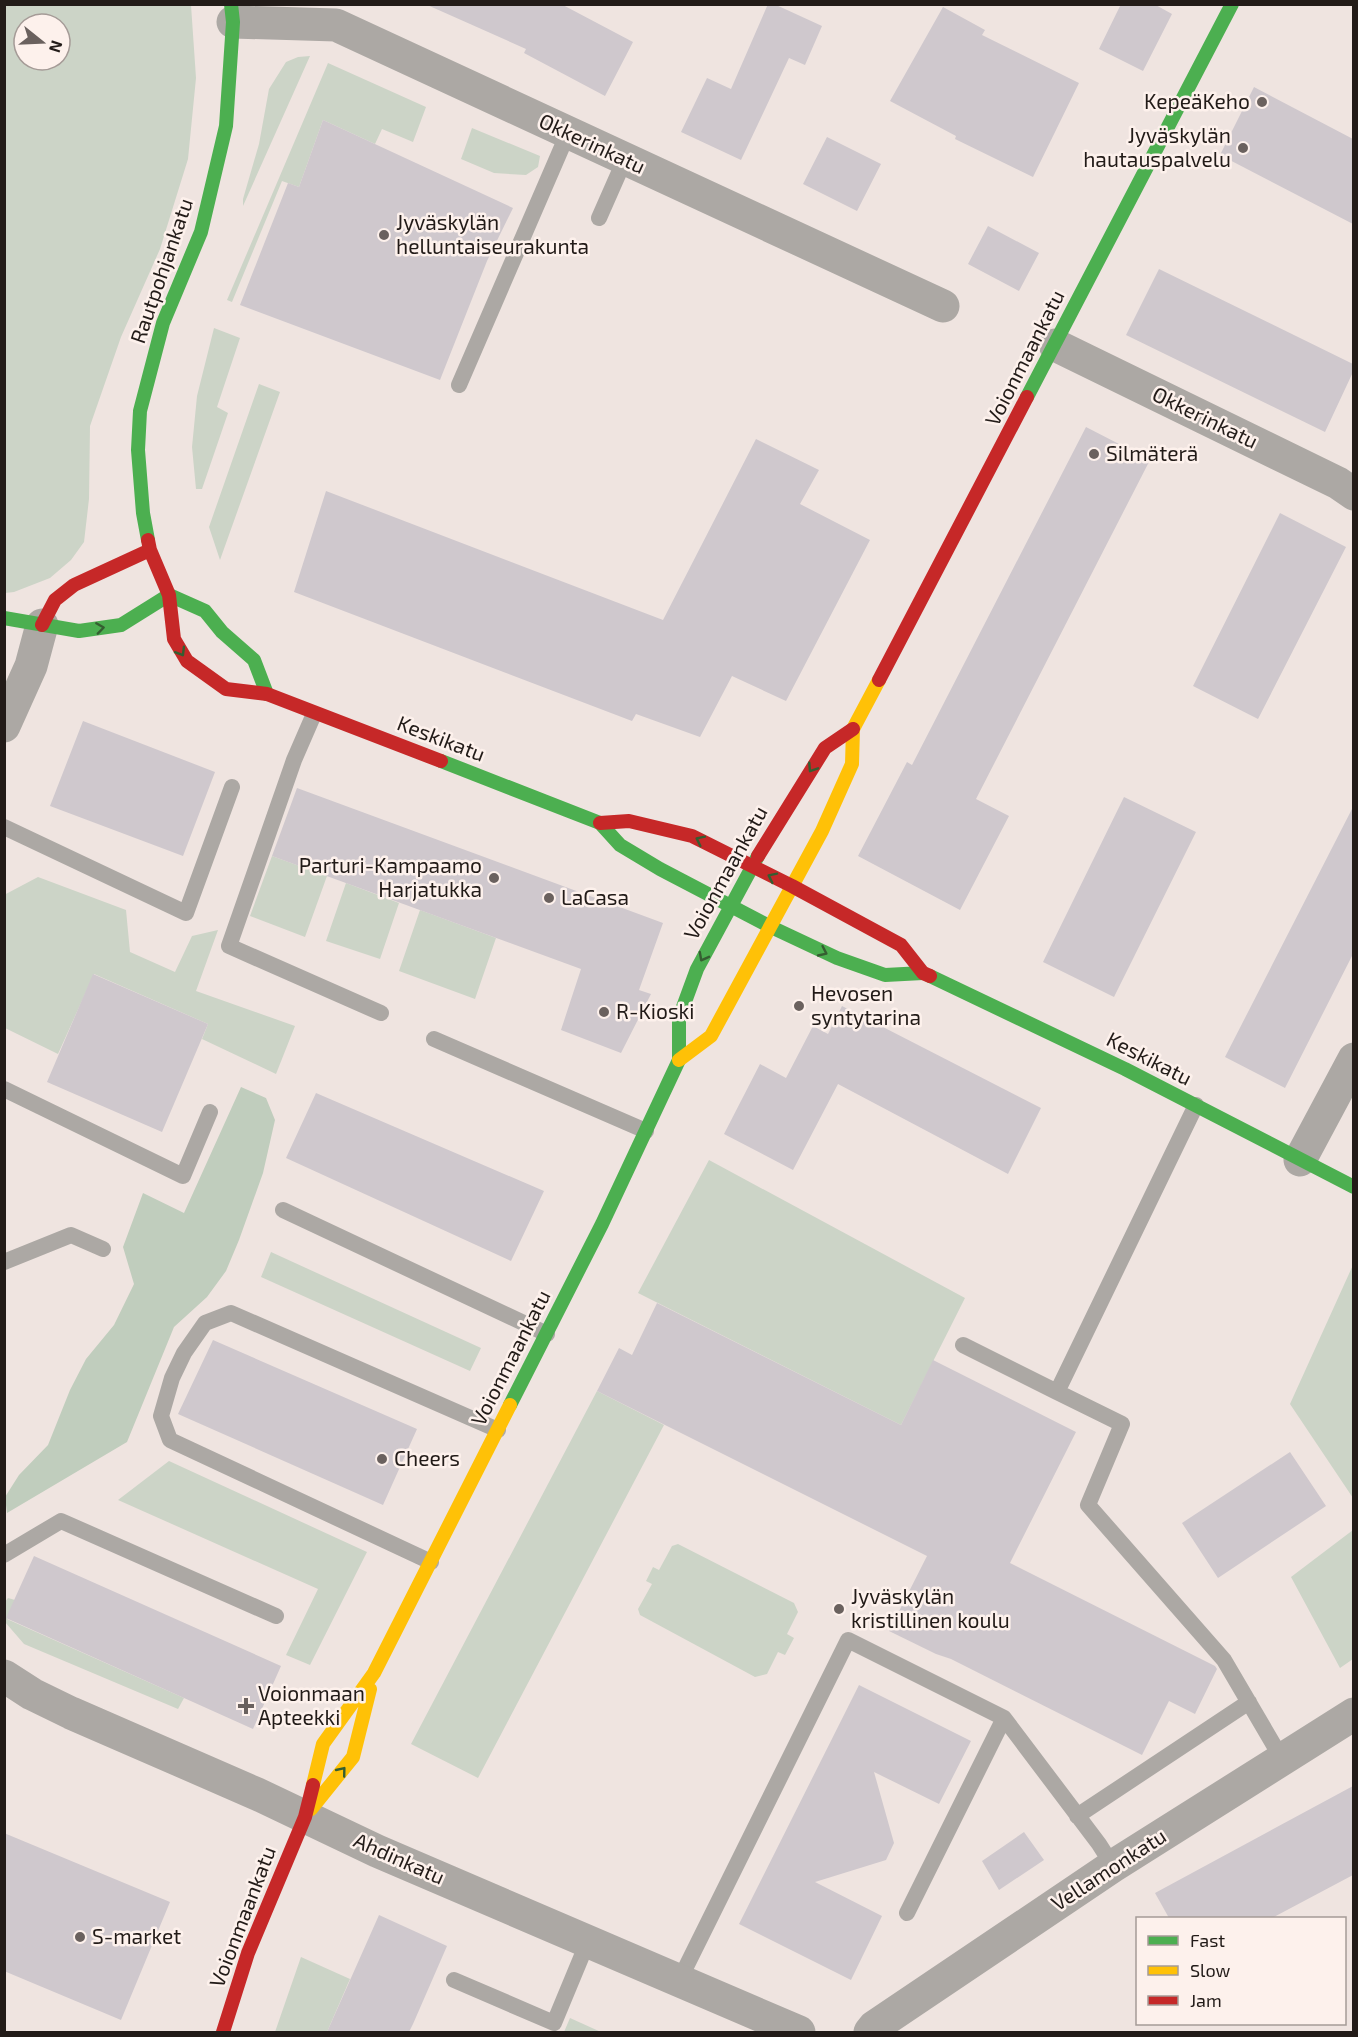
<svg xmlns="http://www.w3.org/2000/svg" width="1358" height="2037" font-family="'Exo 2',sans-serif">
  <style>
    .green { fill: #ccd4c7; fill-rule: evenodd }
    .forest { fill: #c0cdbd }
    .building { fill: #cfc8cd }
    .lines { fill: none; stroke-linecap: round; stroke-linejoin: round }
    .lane { stroke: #aca8a4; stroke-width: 16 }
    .street { stroke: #aca8a4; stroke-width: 33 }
    .fast { stroke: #4caf50; stroke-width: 14 }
    .slow { stroke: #ffc107; stroke-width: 14 }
    .jam { stroke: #c62828; stroke-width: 14 }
    .oneway { stroke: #355e31 }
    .poi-dot { fill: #6a615e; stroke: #fdf1ec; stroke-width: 2 }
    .labels { text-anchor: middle; stroke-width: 5; stroke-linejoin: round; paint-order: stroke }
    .poi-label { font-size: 21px; fill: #221b18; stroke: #fdf1ec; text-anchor: start }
    .street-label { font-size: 21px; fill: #221b18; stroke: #fdf1ec }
  </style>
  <rect width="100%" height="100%" fill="#efe4e0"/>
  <path class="green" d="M 5,4 L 191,5 L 196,78 L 188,159 L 160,249 L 121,337 L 90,426 L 89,499 L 84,542 L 71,560 L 50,578 L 14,592 L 5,593 ZM 24,24 L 60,24 L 60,60 L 24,60 Z
    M 310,56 L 243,206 L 243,199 L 259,144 L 269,89 L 286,62 L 298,57 Z
    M 328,63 L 426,107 L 413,142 L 382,129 L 375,144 L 323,120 L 299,187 L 282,181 L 232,302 L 227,300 Z
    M 472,128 L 540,156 L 538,167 L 526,175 L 494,173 L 461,159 Z
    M 214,328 L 240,338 L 217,407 L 228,413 L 202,489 L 196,489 L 192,447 L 197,396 Z
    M 259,384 L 280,392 L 220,560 L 209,527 Z
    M 272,856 L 327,876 L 305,937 L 250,916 Z
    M 38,877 L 126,910 L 130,952 L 175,972 L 192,936 L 218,930 L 196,991 L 295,1026 L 276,1074 L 202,1039 L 208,1024 L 94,974 L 58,1054 L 5,1028 L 4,895 Z
    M 346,883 L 399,903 L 380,959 L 326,941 Z
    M 420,910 L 496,938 L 475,999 L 399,971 Z
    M 709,1160 L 965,1298 L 901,1425 L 638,1293 Z
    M 271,1252 L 481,1348 L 470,1371 L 261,1277 Z
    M 1353,1265 L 1354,1498 L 1353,1498 L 1290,1404 Z
    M 597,1391 L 664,1425 L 478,1778 L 411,1744 Z
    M 169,1461 L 367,1552 L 310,1665 L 286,1655 L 318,1589 L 118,1500 Z
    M 1353,1530 L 1353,1659 L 1340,1668 L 1291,1577 Z
    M 678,1544 L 794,1603 L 798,1612 L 787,1634 L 794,1638 L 785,1655 L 778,1652 L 767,1674 L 755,1677 L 640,1615 L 638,1609 L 652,1584 L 646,1581 L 653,1567 L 659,1570 L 672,1546 Z
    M 8,1598 L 15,1600 L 7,1619 L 184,1698 L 178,1709 L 24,1644 L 5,1622 L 4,1603 Z
    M 301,1957 L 350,1979 L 327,2032 L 275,2032 Z
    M 570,2018 L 601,2032 L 564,2032 Z"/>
  <path class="forest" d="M 241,1087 L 266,1098 L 275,1120 L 263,1173 L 239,1240 L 226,1271 L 207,1297 L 174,1327 L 127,1442 L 7,1513 L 5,1497 L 19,1475 L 48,1445 L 70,1390 L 86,1359 L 114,1325 L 134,1284 L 123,1247 L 143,1193 L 184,1213 Z"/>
  <path class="building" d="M 425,4 L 561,4 L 633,42 L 605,96 L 524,53 L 526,49 Z
    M 768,4 L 774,4 L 822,26 L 805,65 L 789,58 L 741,160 L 681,132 L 707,78 L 731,89 Z
    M 1121,4 L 1154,4 L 1172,14 L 1143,71 L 1099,49 Z
    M 943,7 L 985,30 L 982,35 L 1079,83 L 1033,177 L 955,139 L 956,136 L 890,101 Z
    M 1254,87 L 1353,139 L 1353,224 L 1220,155 Z
    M 323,120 L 513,208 L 487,261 L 440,380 L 240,305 L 288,183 L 299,187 Z
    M 827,137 L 881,164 L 857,211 L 803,184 Z
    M 988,226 L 1039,253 L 1019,291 L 968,264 Z
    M 1159,269 L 1353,364 L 1353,372 L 1325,432 L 1126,335 Z
    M 1086,427 L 1150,460 L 976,799 L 1009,816 L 960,910 L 858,856 L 907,762 L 912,765 Z
    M 756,439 L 819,470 L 800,504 L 870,540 L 786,701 L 732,676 L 700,737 L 636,714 L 632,721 L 294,592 L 326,491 L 663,620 Z
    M 1280,513 L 1346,547 L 1258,719 L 1193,686 Z
    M 83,721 L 215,772 L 183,856 L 50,806 Z
    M 297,788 L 663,923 L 639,990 L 651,994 L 621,1053 L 561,1030 L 581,969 L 272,856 Z
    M 1124,797 L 1196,832 L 1114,997 L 1043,962 Z
    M 1353,807 L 1353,954 L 1285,1088 L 1225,1057 Z
    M 93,974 L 208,1024 L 162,1132 L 47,1082 Z
    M 842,1006 L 1041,1108 L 1008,1174 L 838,1084 L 793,1170 L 724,1134 L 760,1064 L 786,1078 L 813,1026 L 828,1034 Z
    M 316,1093 L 544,1191 L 511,1261 L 286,1158 Z
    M 657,1303 L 901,1425 L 933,1360 L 1076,1432 L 1010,1563 L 1215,1666 L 1217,1669 L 1195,1714 L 1169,1701 L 1142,1755 L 951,1659 L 936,1654 L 889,1631 L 927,1556 L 597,1391 L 619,1348 L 632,1355 Z
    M 213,1340 L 417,1429 L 383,1505 L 178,1414 Z
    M 1290,1452 L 1326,1506 L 1218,1578 L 1182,1523 Z
    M 34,1556 L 281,1666 L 253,1729 L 6,1618 Z
    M 859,1685 L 971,1741 L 939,1804 L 874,1772 L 894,1843 L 886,1860 L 815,1882 L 882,1916 L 851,1980 L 739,1924 Z
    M 1353,1786 L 1353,1875 L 1272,1918 L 1169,1918 L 1155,1893 Z
    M 1024,1832 L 1044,1860 L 999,1890 L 982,1861 Z
    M 4,1833 L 170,1902 L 121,2020 L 4,1971 Z
    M 379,1915 L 447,1946 L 413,2024 L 409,2032 L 327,2032 Z"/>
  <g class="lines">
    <path class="lane" d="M 599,218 L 625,159
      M 459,385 L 568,133
      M 314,714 L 294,760 L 229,946 L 381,1013
      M 4,827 L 186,913 L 232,787
      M 434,1039 L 646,1131
      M 4,1089 L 183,1176 L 210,1112
      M 1196,1105 L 1057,1392 L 1122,1424 L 1088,1505 L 1224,1660 L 1282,1759
      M 283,1210 L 547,1334
      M 4,1262 L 71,1235 L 103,1249
      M 963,1345 L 1057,1392
      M 4,1555 L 61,1521 L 276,1616
      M 431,1562 L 170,1440 L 161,1416 L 172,1378 L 184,1353 L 205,1323 L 231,1313 L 498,1430
      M 1077,1816 L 1249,1702
      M 907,1913 L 1004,1718
      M 454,1980 L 554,2023 L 588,1941
      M 679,1981 L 848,1640 L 1004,1718 L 1099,1844 L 1113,1866"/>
    <path class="street" d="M 233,22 L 336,25 L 943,306
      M 1055,345 L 1338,483 L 1354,494
      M 4,726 L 31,666 L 42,625
      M 1300,1160 L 1354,1059
      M 4,1676 L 32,1694 L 71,1713 L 257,1794 L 377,1851 L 799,2032
      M 870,2032 L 874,2027 L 1113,1866 L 1354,1714"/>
    <path class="fast" d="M 1027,397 L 1232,4
      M 148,540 L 143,513 L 138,450 L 140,411 L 163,323 L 201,232 L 226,126 L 233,22 L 231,4
      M 169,595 L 205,611 L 222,632 L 254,660 L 267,694
      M 4,618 L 79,631 L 121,625 L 169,595
      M 441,761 L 600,823 L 620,845 L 660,869 L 771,927 L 837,958 L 885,975 L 923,973
      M 930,976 L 1125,1069 L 1354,1187
      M 510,1405 L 602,1224 L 679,1060 L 679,1018 L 697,969 L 758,856"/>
    <path class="slow" d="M 679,1060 L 711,1036 L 822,831 L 852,764 L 853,729 L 879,680
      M 313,1785 L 323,1744 L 374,1673 L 510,1405
      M 311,1809 L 353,1757 L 370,1689"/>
    <path class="jam" d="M 148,540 L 150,550 L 169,595 L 174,639 L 187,661 L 226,689 L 267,694 L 441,761
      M 42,625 L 55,600 L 74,585 L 150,550
      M 879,680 L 1027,397
      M 600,823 L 629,821 L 692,836 L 792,886 L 901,945 L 923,973 L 930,976
      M 758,856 L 825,748 L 853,729
      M 223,2032 L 248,1953 L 305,1817 L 313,1785"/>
  </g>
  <defs><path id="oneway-chevron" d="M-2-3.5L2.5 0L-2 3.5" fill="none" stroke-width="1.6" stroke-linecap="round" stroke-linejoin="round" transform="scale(1.5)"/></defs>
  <g class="oneway">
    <use href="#oneway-chevron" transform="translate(100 628) rotate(-8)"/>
    <use href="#oneway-chevron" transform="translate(181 652) rotate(59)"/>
    <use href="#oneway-chevron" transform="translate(812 768) rotate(123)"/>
    <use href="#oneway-chevron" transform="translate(700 840) rotate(-154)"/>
    <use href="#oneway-chevron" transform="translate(772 877) rotate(-154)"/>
    <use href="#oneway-chevron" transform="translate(823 952) rotate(25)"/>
    <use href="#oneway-chevron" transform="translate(703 957) rotate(118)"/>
    <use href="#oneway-chevron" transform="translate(342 1771) rotate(-51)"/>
  </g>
  <g class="poi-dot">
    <circle cx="1262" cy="102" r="6"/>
    <circle cx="1243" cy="148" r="6"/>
    <circle cx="384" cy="235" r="6"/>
    <circle cx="1094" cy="454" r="6"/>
    <circle cx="494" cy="878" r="6"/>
    <circle cx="549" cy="898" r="6"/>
    <circle cx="799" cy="1006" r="6"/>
    <circle cx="604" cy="1012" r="6"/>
    <circle cx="382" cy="1459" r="6"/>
    <circle cx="839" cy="1609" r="6"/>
    <path d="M243 1697h6v6h6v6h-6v6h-6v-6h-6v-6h6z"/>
    <circle cx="80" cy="1937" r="6"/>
  </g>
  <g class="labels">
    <g class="poi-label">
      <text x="1250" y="109" text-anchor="end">KepeäKeho</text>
      <text x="1231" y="143" text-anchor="end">Jyväskylän<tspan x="1231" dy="24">hautauspalvelu</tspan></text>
      <text x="396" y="230">Jyväskylän<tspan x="396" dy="24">helluntaiseurakunta</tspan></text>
      <text x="1106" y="461">Silmäterä</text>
      <text x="482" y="873" text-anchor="end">Parturi-Kampaamo<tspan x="482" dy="24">Harjatukka</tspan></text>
      <text x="561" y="905">LaCasa</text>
      <text x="811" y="1001">Hevosen<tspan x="811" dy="24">syntytarina</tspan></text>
      <text x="616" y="1019">R-Kioski</text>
      <text x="394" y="1466">Cheers</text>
      <text x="851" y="1604">Jyväskylän<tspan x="851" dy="24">kristillinen koulu</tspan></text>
      <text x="258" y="1701">Voionmaan<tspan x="258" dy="24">Apteekki</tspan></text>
      <text x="92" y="1944">S-market</text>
    </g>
    <g class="street-label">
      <text transform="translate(592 144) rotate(25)" y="7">Okkerinkatu</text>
      <text transform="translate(162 271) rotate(-71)" y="7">Rautpohjankatu</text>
      <text transform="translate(1025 358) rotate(-63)" y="7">Voionmaankatu</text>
      <text transform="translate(1205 418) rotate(26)" y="7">Okkerinkatu</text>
      <text transform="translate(441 739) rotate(21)" y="7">Keskikatu</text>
      <text transform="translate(726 873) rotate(-61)" y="7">Voionmaankatu</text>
      <text transform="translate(1149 1059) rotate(27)" y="7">Keskikatu</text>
      <text transform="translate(511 1358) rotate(-63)" y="7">Voionmaankatu</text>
      <text transform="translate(399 1859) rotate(24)" y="7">Ahdinkatu</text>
      <text transform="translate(1109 1870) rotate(-33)" y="7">Vellamonkatu</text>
      <text transform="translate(243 1917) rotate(-69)" y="7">Voionmaankatu</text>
    </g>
  </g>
  <rect width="1358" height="2037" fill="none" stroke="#221b18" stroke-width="12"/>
  <rect x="1136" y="1917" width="210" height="108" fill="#fdf1ec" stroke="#a59b97" stroke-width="1.5"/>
  <rect x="1148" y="1936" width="30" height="9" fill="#4caf50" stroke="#a59b97" stroke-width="1.5"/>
  <text x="1190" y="1947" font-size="18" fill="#221b18">Fast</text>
  <rect x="1148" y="1966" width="30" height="9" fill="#ffc107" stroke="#a59b97" stroke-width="1.5"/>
  <text x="1190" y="1977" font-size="18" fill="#221b18">Slow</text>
  <rect x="1148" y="1996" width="30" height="9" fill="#c62828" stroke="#a59b97" stroke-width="1.5"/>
  <text x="1190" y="2007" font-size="18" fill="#221b18">Jam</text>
  <g transform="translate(42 42) rotate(108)"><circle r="28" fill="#fdf1ec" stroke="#a59b97" stroke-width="1.5"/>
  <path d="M0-4.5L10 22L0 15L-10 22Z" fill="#6a615e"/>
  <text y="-9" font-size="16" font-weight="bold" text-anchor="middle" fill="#221b18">N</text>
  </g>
</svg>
